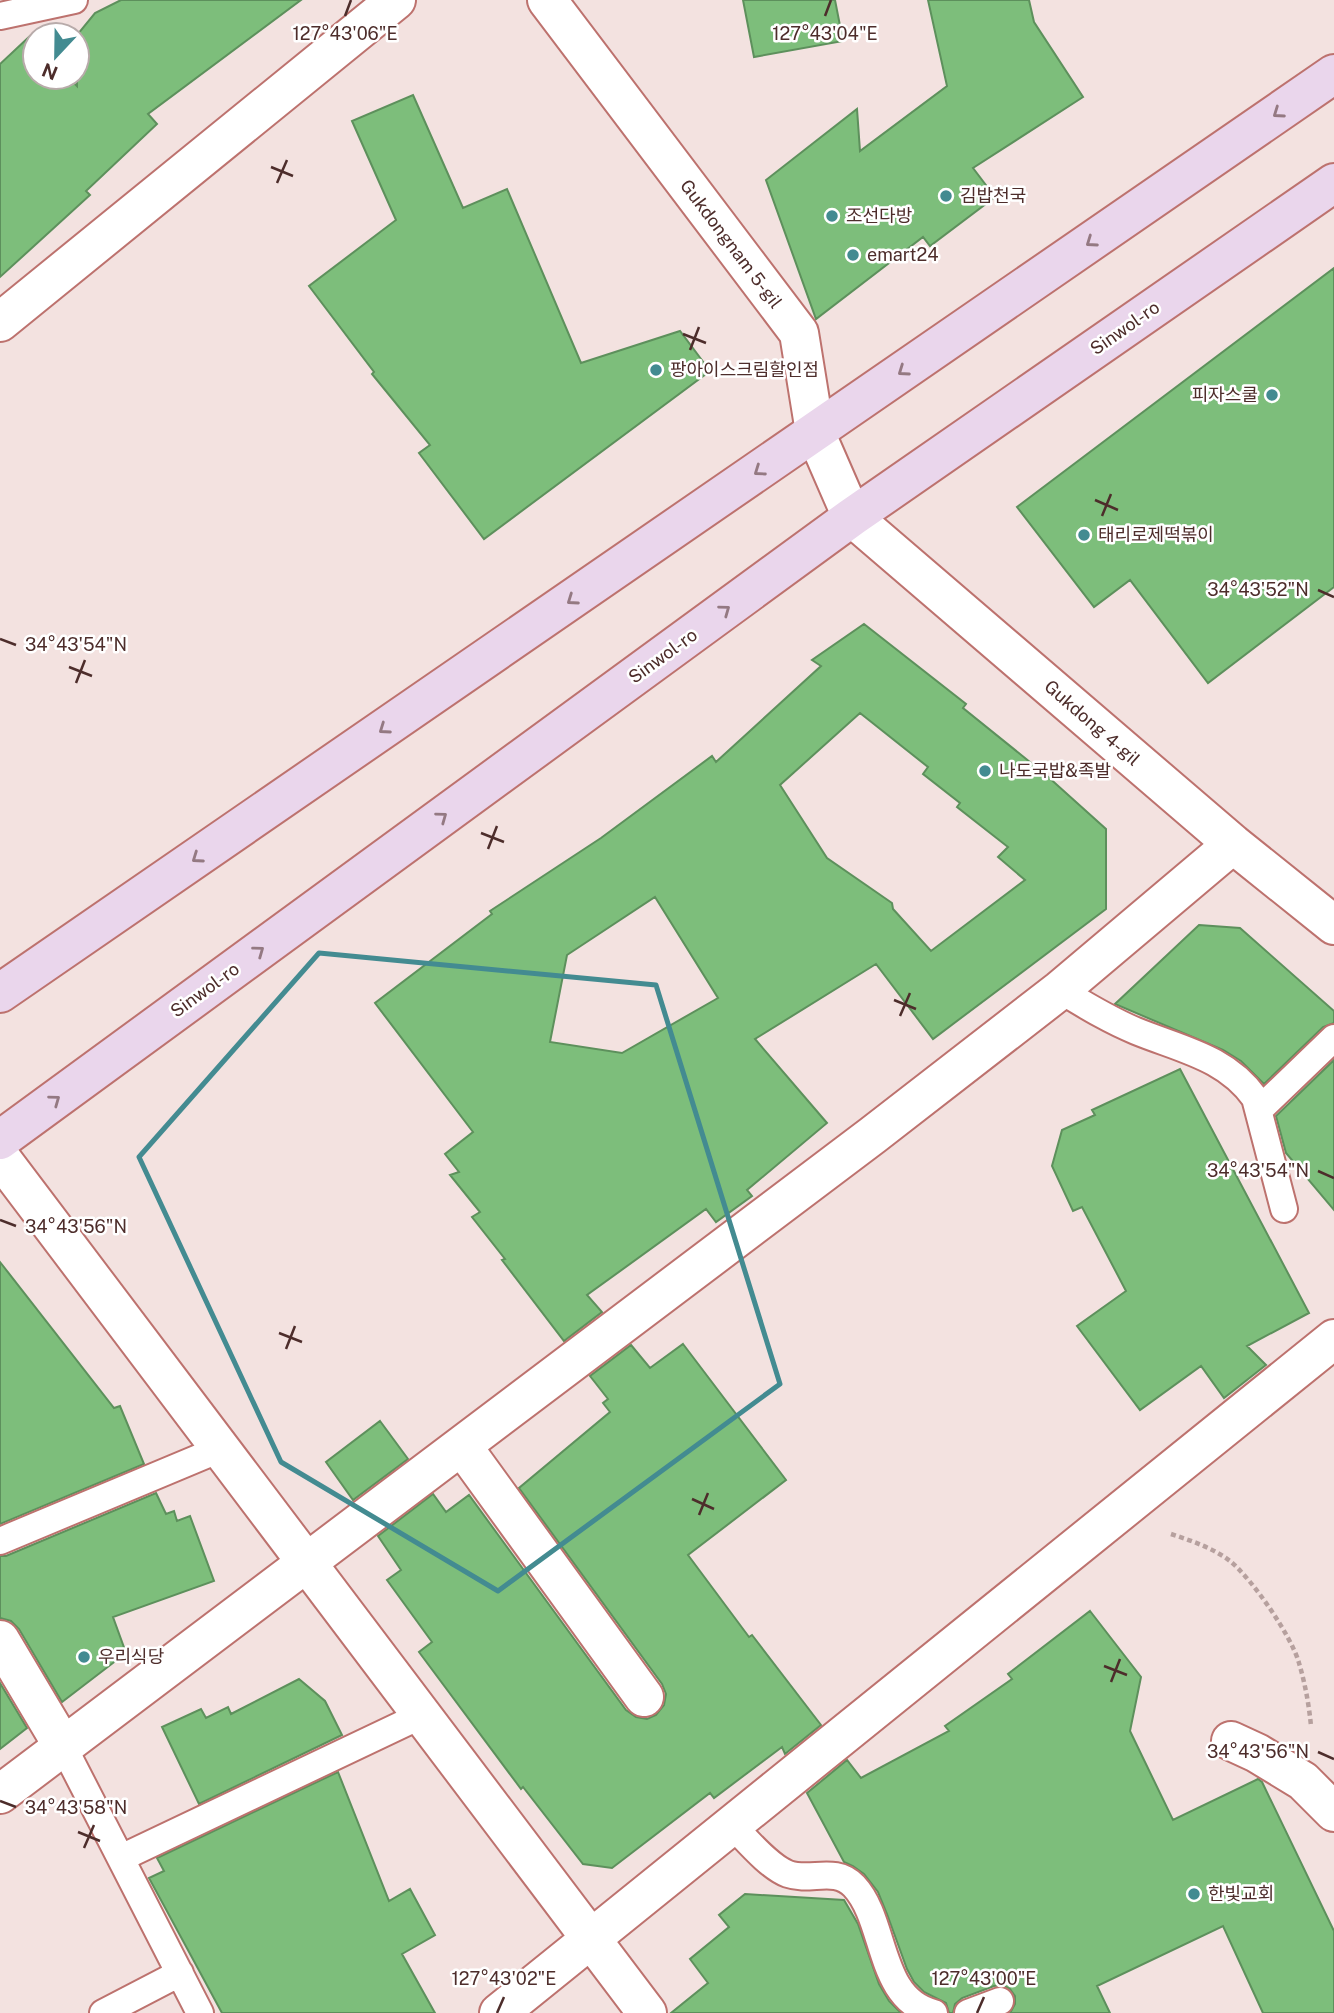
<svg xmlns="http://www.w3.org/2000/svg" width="1334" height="2013" font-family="'Public Sans','Noto Sans KR',sans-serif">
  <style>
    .building { fill: #7dbe7b; stroke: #5d905c; stroke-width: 2; fill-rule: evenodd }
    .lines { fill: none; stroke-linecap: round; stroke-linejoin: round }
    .lane-casing { stroke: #bd726e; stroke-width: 30 }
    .street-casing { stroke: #bd726e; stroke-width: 42 }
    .secondary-casing { stroke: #bd726e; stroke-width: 42 }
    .path { stroke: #b6a09e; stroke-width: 4.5; stroke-dasharray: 5 3.5; stroke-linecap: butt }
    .lane { stroke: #fff; stroke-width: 26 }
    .street { stroke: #fff; stroke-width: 38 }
    .secondary { stroke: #ead6ec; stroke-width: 38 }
    .oneway { stroke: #947982 }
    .marked { fill: none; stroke: #438b91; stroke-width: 5; stroke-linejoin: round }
    .ticks { fill: none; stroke: #4d2d2b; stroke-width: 2.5 }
    .poi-dot { fill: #438b91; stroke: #fff; stroke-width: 2.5 }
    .labels { text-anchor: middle; stroke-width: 5; stroke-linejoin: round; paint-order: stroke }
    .poi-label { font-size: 18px; fill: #4d2d2b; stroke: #fff; text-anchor: start }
    .street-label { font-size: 18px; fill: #4d2d2b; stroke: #fff }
    .ticks-label { font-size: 18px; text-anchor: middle; fill: #4d2d2b; stroke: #fff; stroke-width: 5; stroke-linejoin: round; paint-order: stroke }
  </style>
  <rect width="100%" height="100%" fill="#f3e2e0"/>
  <path class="building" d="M 121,0 L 301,0 L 148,114 L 157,124 L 86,191 L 90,195 L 0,277 L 0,64 L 30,36 L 35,42 L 35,77 L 68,77 L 77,86 L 77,35 L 95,13 Z
    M 743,0 L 835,0 L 843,41 L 754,57 Z
    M 928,0 L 1029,0 L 1034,22 L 1083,97 L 973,168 L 995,197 L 930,246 L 923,237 L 816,319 L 766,180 L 857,109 L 860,151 L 947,86 Z
    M 413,95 L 463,208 L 507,189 L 581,363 L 680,331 L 710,371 L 484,539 L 419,453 L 430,445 L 372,374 L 374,372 L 309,286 L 396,220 L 352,121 Z
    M 1334,268 L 1334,587 L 1208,683 L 1130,580 L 1094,607 L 1017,507 Z
    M 864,624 L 966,704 L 963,708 L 1046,775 L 1106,829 L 1106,909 L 933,1039 L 876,964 L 755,1039 L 827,1123 L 747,1190 L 752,1196 L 716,1222 L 706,1209 L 587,1295 L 602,1312 L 564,1341 L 502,1260 L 505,1259 L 472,1217 L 480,1212 L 450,1175 L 459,1172 L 445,1154 L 473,1132 L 375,1003 L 492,914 L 490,911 L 601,838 L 712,756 L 716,762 L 821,666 L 812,660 ZM 860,713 L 928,767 L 923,774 L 960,803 L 957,807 L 1008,847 L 998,857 L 1025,880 L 931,951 L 893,909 L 892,903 L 827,858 L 780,785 ZM 655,897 L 718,998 L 622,1053 L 550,1042 L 567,955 Z
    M 1199,925 L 1240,928 L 1334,1011 L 1334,1023 L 1323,1027 L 1264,1084 L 1241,1061 L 1223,1050 L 1115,1004 Z
    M 1334,1060 L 1334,1210 L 1286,1153 L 1276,1116 Z
    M 1180,1069 L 1309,1313 L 1247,1346 L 1266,1365 L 1224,1398 L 1201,1366 L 1140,1410 L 1077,1326 L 1126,1291 L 1082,1207 L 1073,1211 L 1052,1166 L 1062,1130 L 1095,1115 L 1092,1110 Z
    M 0,1262 L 114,1408 L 120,1406 L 144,1464 L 0,1524 Z
    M 683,1344 L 786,1480 L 688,1555 L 749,1637 L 752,1635 L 821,1725 L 785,1754 L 782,1747 L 714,1798 L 710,1793 L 612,1868 L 583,1864 L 523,1787 L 521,1789 L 419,1652 L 432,1642 L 387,1580 L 401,1570 L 378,1536 L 433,1494 L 446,1512 L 469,1495 L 626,1710 L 636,1717 L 647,1719 L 656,1715 L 664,1705 L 666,1694 L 662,1684 L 519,1488 L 610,1412 L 603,1403 L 608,1399 L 590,1376 L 631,1345 L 650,1368 Z
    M 380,1421 L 408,1459 L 353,1500 L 326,1462 Z
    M 156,1493 L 166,1514 L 174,1511 L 177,1521 L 190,1516 L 214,1581 L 113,1617 L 126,1653 L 62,1702 L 19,1629 L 11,1621 L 0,1618 L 0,1556 L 6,1556 Z
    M 1090,1611 L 1141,1677 L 1130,1731 L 1173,1820 L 1258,1779 L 1262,1782 L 1334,1931 L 1334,2013 L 1263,2013 L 1223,1926 L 1097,1986 L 1110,2013 L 1010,2013 L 1015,2004 L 1015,1996 L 1010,1989 L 1002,1985 L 994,1986 L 962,1998 L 955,2004 L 953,2013 L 949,2013 L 946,2003 L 924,1992 L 914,1982 L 907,1969 L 887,1914 L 878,1892 L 864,1874 L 853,1866 L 844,1862 L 807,1793 L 847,1760 L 861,1778 L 949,1731 L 945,1726 L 1012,1679 L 1008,1674 Z
    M 299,1679 L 325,1701 L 342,1735 L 199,1804 L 162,1727 L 201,1709 L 206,1718 L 228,1707 L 231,1714 Z
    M 0,1683 L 27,1728 L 0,1749 Z
    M 338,1772 L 389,1901 L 410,1889 L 435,1935 L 402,1954 L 435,2013 L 222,2013 L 149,1878 L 164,1871 L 157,1858 Z
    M 745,1894 L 844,1900 L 858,1924 L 879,1984 L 889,2001 L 901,2013 L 671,2013 L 708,1983 L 690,1959 L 729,1927 L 719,1915 Z"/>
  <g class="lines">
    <defs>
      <path id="lane" d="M 0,16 L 74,0
        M 1060,990 C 1085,1005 1109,1020 1136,1031 C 1180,1049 1226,1057 1255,1098 L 1284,1209
        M 1259,1110 L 1334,1038
        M 0,1541 L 220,1449
        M 63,1746 L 200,2013
        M 732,1825 C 746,1839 769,1867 788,1874 C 811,1882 835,1866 854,1886 C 887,1921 877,1999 934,2013
        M 121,1858 L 422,1715
        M 103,2013 L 180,1973
        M 968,2013 L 1000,2001"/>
      <path id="street" d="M 547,0 L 799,333 L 815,432 L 852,517 L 1233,844 L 1334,925
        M 0,322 L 396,0
        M 0,1157 L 647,2013
        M 462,1446 L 644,1697
        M 0,1640 L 63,1746
        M 1231,1741 L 1257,1753 L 1303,1781 L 1334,1812
        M 0,1794 L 873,1135 L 1060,990 L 1233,844
        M 499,2013 L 1334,1339"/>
      <path id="secondary" d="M 0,993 L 1334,74
        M 0,1140 L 852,517 L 1334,183"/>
    </defs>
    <use href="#lane" class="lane-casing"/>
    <use href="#street" class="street-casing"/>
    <use href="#secondary" class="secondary-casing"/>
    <path class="path" d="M 1171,1534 C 1192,1541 1213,1548 1230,1561 C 1252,1579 1291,1635 1299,1663 C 1305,1683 1309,1705 1311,1726"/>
    <use href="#lane" class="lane"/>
    <use href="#street" class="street"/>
    <use href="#secondary" class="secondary"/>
  </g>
  <defs><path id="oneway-chevron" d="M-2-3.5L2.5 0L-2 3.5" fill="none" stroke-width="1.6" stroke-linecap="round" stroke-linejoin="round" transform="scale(1.75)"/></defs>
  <g class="oneway">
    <use href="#oneway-chevron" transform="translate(1278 113) rotate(145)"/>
    <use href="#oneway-chevron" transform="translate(1091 242) rotate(145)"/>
    <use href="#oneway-chevron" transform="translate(903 371) rotate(145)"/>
    <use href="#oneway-chevron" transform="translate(759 471) rotate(145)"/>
    <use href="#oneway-chevron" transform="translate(572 600) rotate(145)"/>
    <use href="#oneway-chevron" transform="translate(725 610) rotate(-36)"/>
    <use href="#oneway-chevron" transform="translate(384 729) rotate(145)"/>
    <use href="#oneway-chevron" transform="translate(442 817) rotate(-36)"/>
    <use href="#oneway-chevron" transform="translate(197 858) rotate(145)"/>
    <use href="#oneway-chevron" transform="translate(259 951) rotate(-36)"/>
    <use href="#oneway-chevron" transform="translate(55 1100) rotate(-36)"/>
  </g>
  <path class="marked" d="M 319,953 L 656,985 L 780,1384 L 498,1591 L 281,1462 L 139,1157 Z"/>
  <path class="ticks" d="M 345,16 L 351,0M 825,16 L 831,0M 271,167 L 293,176M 277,183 L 287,160M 683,334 L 706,343M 690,350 L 699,327M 1095,500 L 1118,510M 1102,516 L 1111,494M 1318,590 L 1334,597M 0,639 L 16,645M 69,667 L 92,676M 76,683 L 85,660M 481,833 L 504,842M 488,849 L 497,826M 894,1000 L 916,1009M 900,1016 L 910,993M 1318,1171 L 1334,1178M 0,1220 L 16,1226M 279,1333 L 302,1342M 286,1349 L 295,1326M 692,1499 L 714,1509M 699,1515 L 708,1493M 1104,1666 L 1127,1675M 1111,1682 L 1120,1659M 1318,1752 L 1334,1759M 0,1801 L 16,1807M 78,1832 L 100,1841M 84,1848 L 94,1825M 497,2013 L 504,1997M 977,2013 L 984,1997"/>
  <g class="poi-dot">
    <circle cx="946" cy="196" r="7"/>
    <circle cx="832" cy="216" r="7"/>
    <circle cx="853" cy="255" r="7"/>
    <circle cx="656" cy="370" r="7"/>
    <circle cx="1272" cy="395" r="7"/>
    <circle cx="1084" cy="535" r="7"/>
    <circle cx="985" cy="771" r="7"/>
    <circle cx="84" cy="1657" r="7"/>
    <circle cx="1194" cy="1894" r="7"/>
  </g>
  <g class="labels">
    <g class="poi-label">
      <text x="960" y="202">김밥천국</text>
      <text x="846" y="222">조선다방</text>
      <text x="867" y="261">emart24</text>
      <text x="670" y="376">팡아이스크림할인점</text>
      <text x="1258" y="401" text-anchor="end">피자스쿨</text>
      <text x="1098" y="541">태리로제떡볶이</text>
      <text x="999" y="777">나도국밥&amp;족발</text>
      <text x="98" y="1663">우리식당</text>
      <text x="1208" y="1900">한빛교회</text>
    </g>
    <g class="street-label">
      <text transform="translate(731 244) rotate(53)" y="6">Gukdongnam 5-gil</text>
      <text transform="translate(1125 328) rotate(-35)" y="6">Sinwol-ro</text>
      <text transform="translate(663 656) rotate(-36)" y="6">Sinwol-ro</text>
      <text transform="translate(1092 723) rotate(41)" y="6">Gukdong 4-gil</text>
      <text transform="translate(205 990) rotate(-36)" y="6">Sinwol-ro</text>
    </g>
  </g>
  <g class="ticks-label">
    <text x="345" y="40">127°43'06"E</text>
    <text x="825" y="40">127°43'04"E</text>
    <text x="1258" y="596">34°43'52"N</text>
    <text x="76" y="651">34°43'54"N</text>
    <text x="1258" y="1177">34°43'54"N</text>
    <text x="76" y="1233">34°43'56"N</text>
    <text x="1258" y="1758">34°43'56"N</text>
    <text x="76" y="1814">34°43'58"N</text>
    <text x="504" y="1985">127°43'02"E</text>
    <text x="984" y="1985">127°43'00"E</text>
  </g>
  <g transform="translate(56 56) rotate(202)"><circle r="33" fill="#ffffff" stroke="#b8abaa" stroke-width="2"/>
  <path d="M0-5L12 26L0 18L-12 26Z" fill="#438b91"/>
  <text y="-10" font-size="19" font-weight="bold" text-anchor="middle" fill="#4d2d2b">N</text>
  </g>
</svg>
